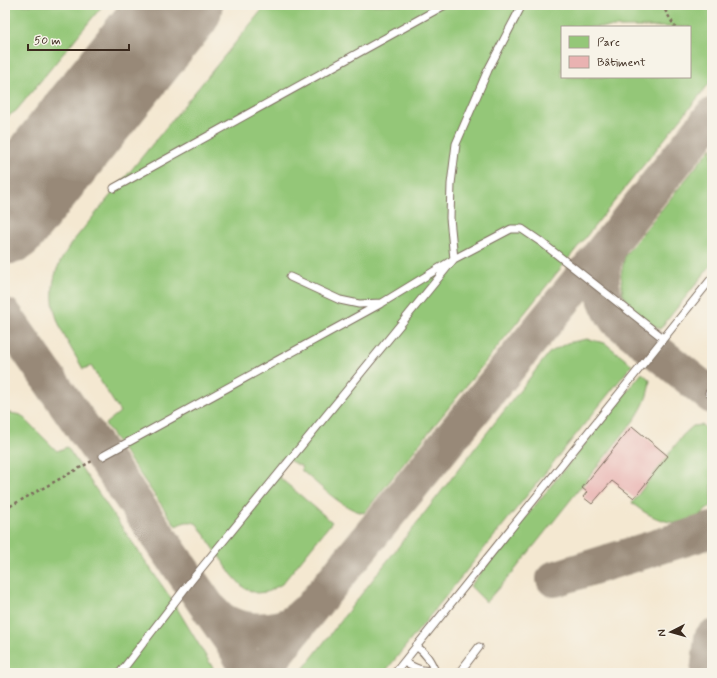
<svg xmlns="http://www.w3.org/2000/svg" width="717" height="678" font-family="Mynerve,sans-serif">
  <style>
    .green { fill: #94c778; stroke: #68784b; fill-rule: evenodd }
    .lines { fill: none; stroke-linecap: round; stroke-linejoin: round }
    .taxiway { stroke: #988978; stroke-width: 36 }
    .runway { stroke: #988978; stroke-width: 91 }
    .building { fill: #e9b2b1 }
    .service-casing { stroke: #7c6c5d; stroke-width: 9 }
    .path { stroke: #7c6c5d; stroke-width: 2.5; stroke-dasharray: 3 3; stroke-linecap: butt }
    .service { stroke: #fff; stroke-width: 7 }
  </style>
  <rect width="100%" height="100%" fill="#f7f3e8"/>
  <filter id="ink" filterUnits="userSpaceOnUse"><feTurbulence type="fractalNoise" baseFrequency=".025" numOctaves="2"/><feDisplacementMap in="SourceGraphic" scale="8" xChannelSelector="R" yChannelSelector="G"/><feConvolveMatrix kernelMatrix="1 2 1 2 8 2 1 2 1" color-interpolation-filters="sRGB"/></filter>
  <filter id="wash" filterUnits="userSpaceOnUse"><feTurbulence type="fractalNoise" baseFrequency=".012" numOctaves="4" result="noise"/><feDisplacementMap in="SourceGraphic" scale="16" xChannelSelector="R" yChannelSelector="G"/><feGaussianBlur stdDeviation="0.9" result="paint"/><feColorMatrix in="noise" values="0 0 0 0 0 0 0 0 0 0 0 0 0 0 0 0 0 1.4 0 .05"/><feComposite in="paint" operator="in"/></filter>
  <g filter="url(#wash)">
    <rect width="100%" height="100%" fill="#f4e8d1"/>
    <path class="green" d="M 5,5 L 103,5 L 16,111 L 5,118 Z
      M 266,5 L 712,5 L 712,80 L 364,513 C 342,509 320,485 302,471 L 301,466 L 292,462 L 285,458 L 279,460 L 276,467 L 280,478 L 332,522 L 282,584 L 267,592 L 256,593 L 244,588 L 232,575 L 197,524 C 189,520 184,522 176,526 L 105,424 L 120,412 L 91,366 L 83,369 C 65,337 43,308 57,269 C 60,261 66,252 70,245 ZM 562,27 L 690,27 L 690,77 L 562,77 Z
      M 712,147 L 712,264 L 660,329 L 646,322 L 631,306 L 623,294 L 621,275 L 625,255 Z
      M 587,339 L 605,343 L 632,365 L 384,673 L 300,673 L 549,353 L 567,343 Z
      M 642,373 L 650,380 C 648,397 644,405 635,419 L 514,571 L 486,602 L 470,586 Z
      M 5,412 L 21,415 L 57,451 L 67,447 L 172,600 L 216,673 L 5,673 Z
      M 702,425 L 712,434 L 712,505 C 704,512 694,521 683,522 C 665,525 645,514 632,503 L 683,435 L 693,426 Z"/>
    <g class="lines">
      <path class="taxiway" d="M 5,234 L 12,218 L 28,191
        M 609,248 C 597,274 600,297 617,320 L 712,396
        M 5,316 L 235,646 L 245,664 L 248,673
        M 554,579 L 712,530
        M 211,610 C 214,613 217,616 220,619 C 236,631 262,633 281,628 C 291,626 298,620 305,613
        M 265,673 L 278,650 L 312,607 L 584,275 L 712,116
        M 708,673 L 712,638"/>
      <path class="runway" d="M 5,219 L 177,5"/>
    </g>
    <g id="blocks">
      <path class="building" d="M 632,426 L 668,456 L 634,498 L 612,481 L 592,504 L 583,497 L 587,492 L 582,488 Z"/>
    </g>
  </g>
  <g filter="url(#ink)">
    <use href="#blocks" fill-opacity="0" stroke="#7c6c5d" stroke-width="1"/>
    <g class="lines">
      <defs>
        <path id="service" d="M 114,188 L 445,5
          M 290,277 L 340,300 L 359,304 L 382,303 L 454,259 L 450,218 L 451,184 L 456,144 L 488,70 L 522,5
          M 709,393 L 712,393
          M 103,456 L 380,304
          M 404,662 C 416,669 421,671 435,671 C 430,660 426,653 416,646
          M 120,673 L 190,582 L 454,259 L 511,229 L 522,229 L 541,242 L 663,338
          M 395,673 L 712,278
          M 459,673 L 479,647"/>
      </defs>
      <use href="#service" class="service-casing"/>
      <path class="path" d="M 662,5 L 675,27
        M 5,509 L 94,460"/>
      <use href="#service" class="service"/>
    </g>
  </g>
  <rect width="717" height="678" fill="none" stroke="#f7f3e8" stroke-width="20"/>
  <rect x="561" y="26" width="130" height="52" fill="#f7f3e8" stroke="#aca397"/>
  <rect x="569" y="36" width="20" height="12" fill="#94c778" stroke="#aca397"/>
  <text x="597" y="46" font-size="12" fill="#3b2a1e">Parc</text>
  <rect x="569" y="56" width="20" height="12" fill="#e9b2b1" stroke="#aca397"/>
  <text x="597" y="66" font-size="12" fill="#3b2a1e">Bâtiment</text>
  <g transform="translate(671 632) rotate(264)" stroke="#f7f3e8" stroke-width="3" paint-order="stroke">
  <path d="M0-3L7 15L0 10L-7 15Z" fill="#3b2a1e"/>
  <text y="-6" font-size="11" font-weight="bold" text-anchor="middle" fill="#3b2a1e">N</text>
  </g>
  <path d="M28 44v6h101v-6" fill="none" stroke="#3b2a1e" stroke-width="2"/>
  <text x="34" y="44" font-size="12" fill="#3b2a1e" stroke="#f7f3e8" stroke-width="3" paint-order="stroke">50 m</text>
</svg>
